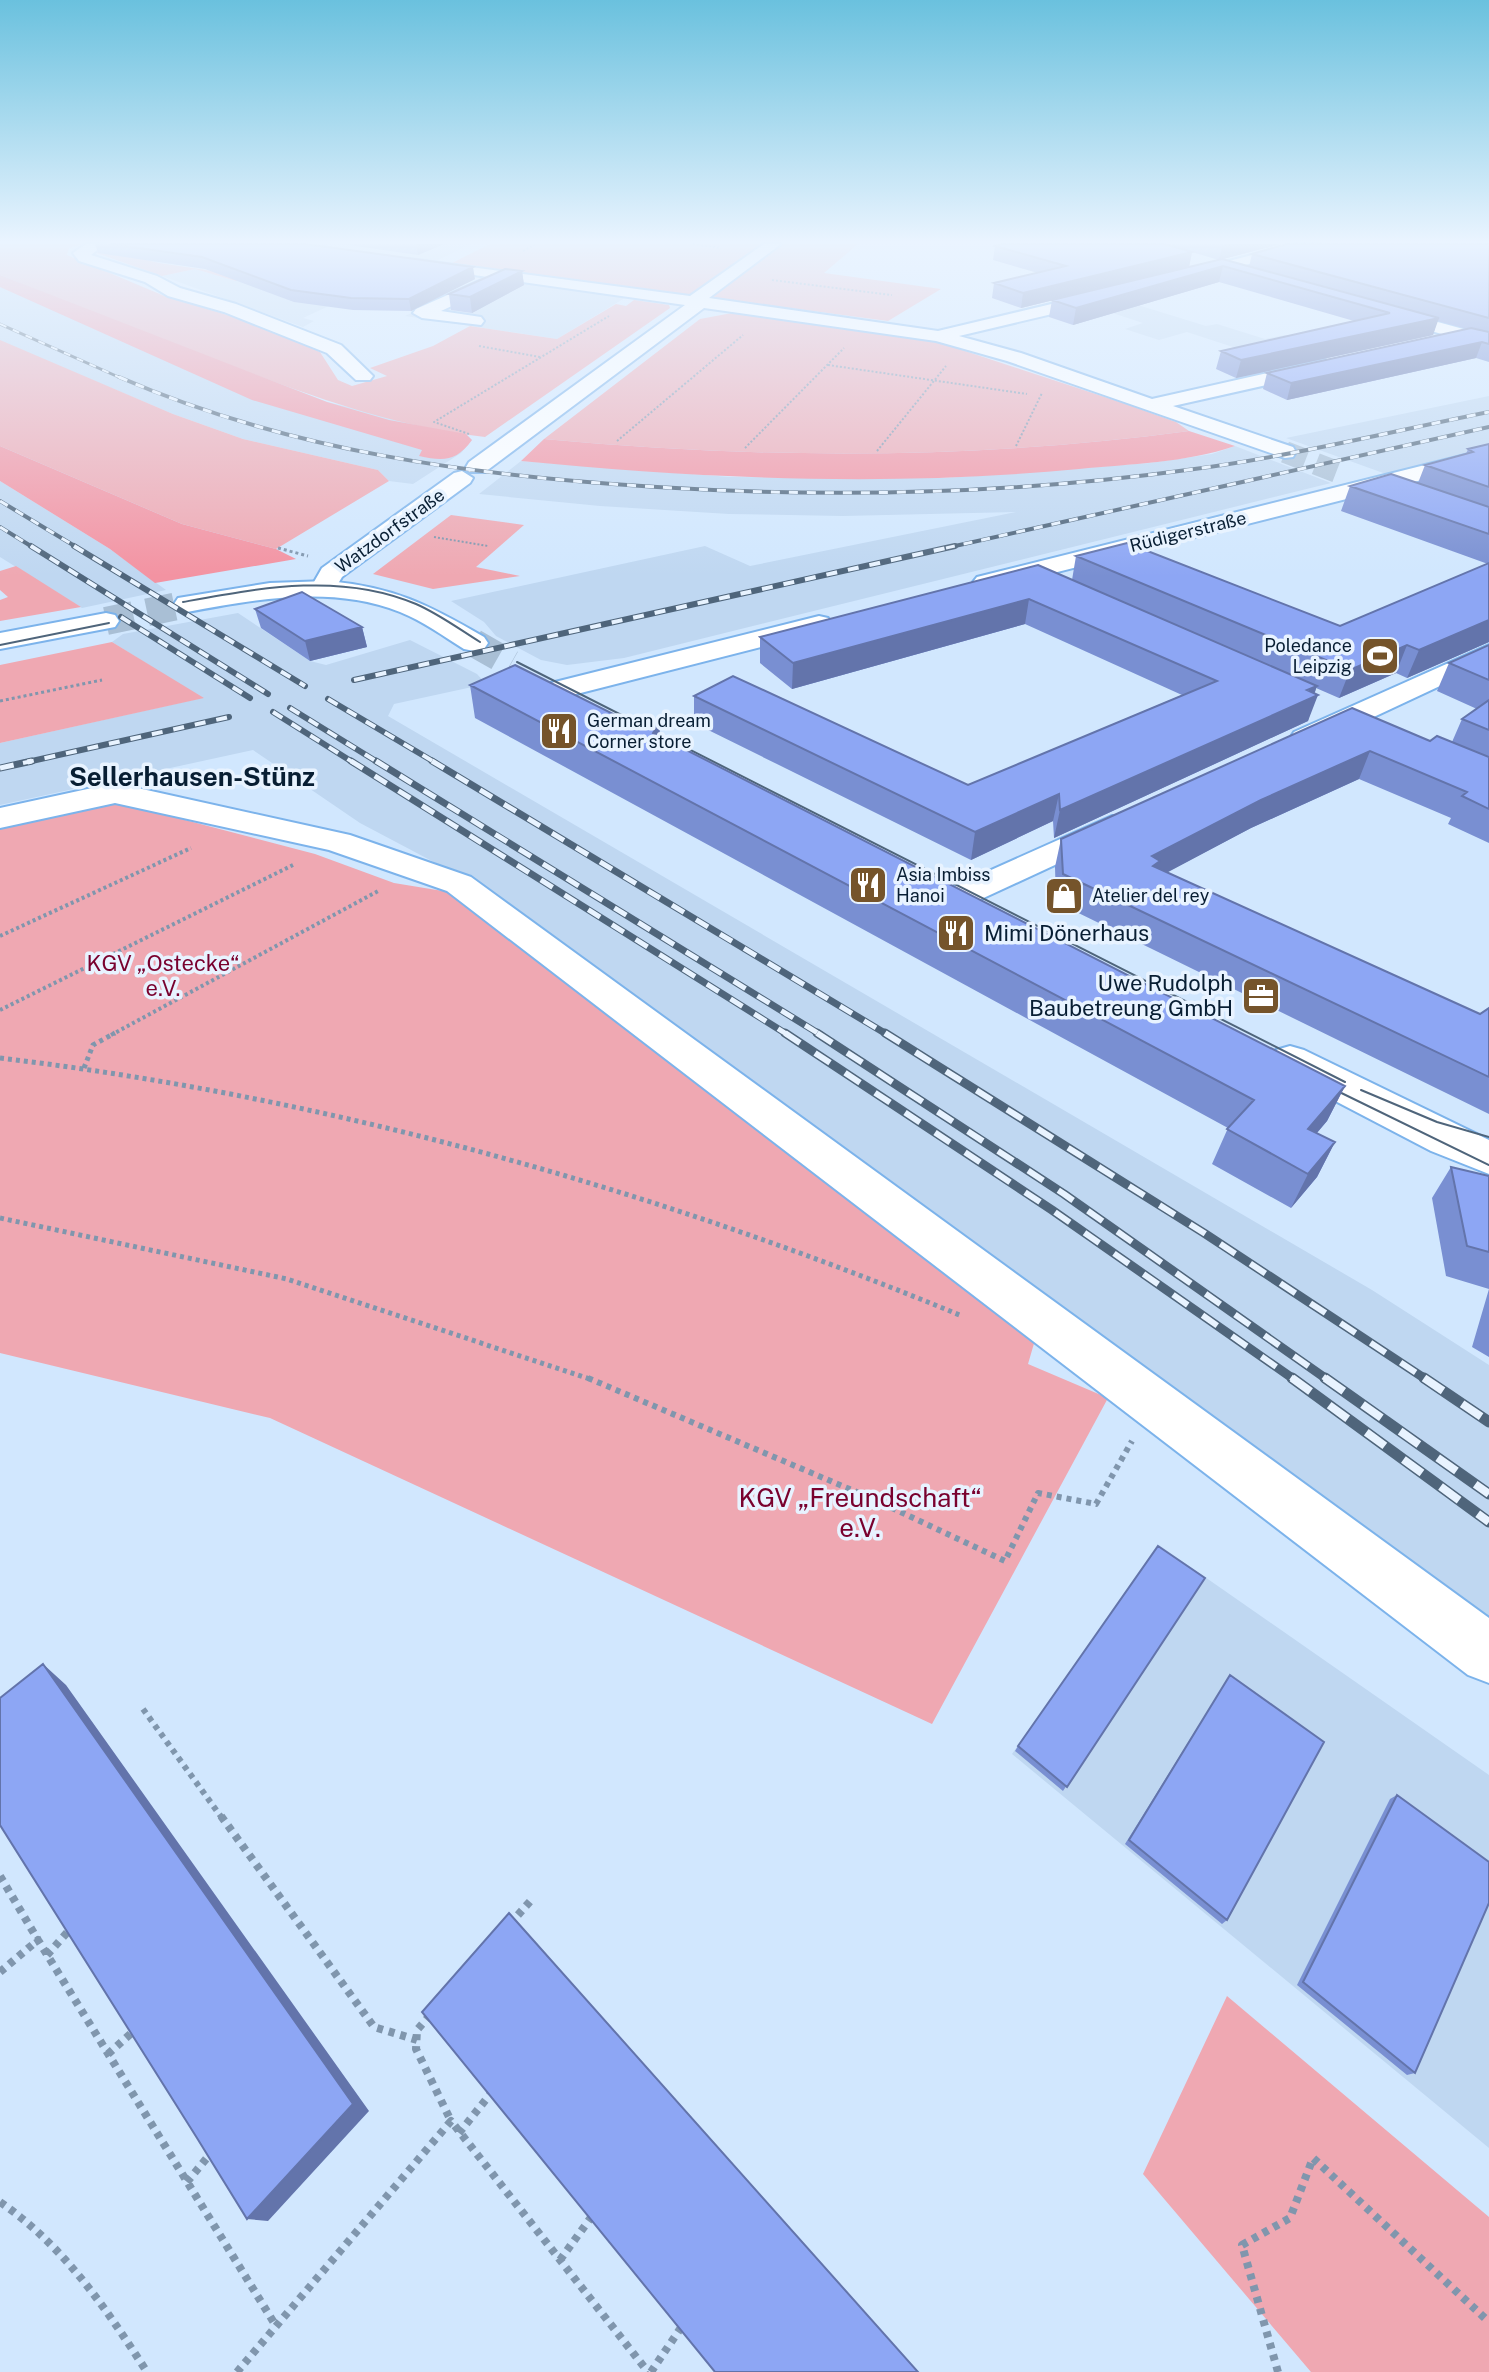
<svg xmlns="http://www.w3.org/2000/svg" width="1489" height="2372" font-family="'Public Sans',sans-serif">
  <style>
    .built { fill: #bfd7f1 }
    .green { fill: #efa8b2 }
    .forest { fill: #f393a2 }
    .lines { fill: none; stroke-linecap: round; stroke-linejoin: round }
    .minor-tunnel { stroke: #a9bfd5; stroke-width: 22; stroke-dasharray: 22 11; stroke-linecap: butt }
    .major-tunnel { stroke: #a9bfd5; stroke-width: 28; stroke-dasharray: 28 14; stroke-linecap: butt }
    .minor-casing { stroke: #7cb3eb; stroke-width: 4 }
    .major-casing { stroke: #7cb3eb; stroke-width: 4 }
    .path-far5 { stroke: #8096ad; stroke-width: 2; stroke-dasharray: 2 2; stroke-linecap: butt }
    .path-far4 { stroke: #8096ad; stroke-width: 3; stroke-dasharray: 3 3; stroke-linecap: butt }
    .path-far3 { stroke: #8096ad; stroke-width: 4; stroke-dasharray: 3 3; stroke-linecap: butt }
    .path-far2 { stroke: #8096ad; stroke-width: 5; stroke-dasharray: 4 4; stroke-linecap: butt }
    .path-far1 { stroke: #8096ad; stroke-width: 6; stroke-dasharray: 5 5; stroke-linecap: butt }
    .path { stroke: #8096ad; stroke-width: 8; stroke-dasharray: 6 6; stroke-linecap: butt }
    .minor { fill: #fff; fill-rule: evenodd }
    .major { fill: #fff; fill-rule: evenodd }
    .tram { stroke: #4f657b; stroke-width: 2 }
    .rail-far5-casing { stroke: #4f657b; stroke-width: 3 }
    .rail-far4-casing { stroke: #4f657b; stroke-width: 4 }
    .rail-far3-casing { stroke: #4f657b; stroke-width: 6 }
    .rail-far2-casing { stroke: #4f657b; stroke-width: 7 }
    .rail-far1-casing { stroke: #4f657b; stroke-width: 9 }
    .rail-casing { stroke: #4f657b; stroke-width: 11 }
    .rail-far5 { stroke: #e8f3ff; stroke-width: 2; stroke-dasharray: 7; stroke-linecap: butt }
    .rail-far4 { stroke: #e8f3ff; stroke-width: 3; stroke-dasharray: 9; stroke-linecap: butt }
    .rail-far3 { stroke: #e8f3ff; stroke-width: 4; stroke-dasharray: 11; stroke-linecap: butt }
    .rail-far2 { stroke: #e8f3ff; stroke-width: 5; stroke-dasharray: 14; stroke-linecap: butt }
    .rail-far1 { stroke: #e8f3ff; stroke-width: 6; stroke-dasharray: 18; stroke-linecap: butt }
    .rail { stroke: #e8f3ff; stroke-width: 8; stroke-dasharray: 23; stroke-linecap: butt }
    .wall { fill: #798fd2 }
    .shaded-wall { fill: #6374ab }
    .building { fill: #8da6f4; stroke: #6374ab; stroke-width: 2 }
    .labels { text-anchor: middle; stroke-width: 7; stroke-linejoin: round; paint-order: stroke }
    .far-street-label { font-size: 18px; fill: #081e33; stroke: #e8f3ff }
    .far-poi-label { font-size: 18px; fill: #081e33; stroke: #e8f3ff; text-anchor: start }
    .poi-label { font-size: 22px; fill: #081e33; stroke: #e8f3ff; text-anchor: start }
    .park-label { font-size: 22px; fill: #79012e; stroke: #e8f3ff }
    .far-district-label { font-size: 26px; font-weight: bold; fill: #081e33; stroke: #e8f3ff }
    .near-park-label { font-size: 26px; fill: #79012e; stroke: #e8f3ff }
  </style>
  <rect width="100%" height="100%" fill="#d1e7fe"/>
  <path class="built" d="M 315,244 L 471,244 L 436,261 Z
    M 311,253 L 391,277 L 303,318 L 314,321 L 303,327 L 162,276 L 195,269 L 236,281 Z
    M 0,275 L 327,402 L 466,434 L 472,440 L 461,453 L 413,484 L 389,481 L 378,470 L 243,439 L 173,414 L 52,363 L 0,382 Z
    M 488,276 L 628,296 L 557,339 L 405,316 Z
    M 1115,298 L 1206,326 L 1217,324 L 1265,339 L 1285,335 L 1338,353 L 1285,364 L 1187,332 L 1159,340 L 1125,329 L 1143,323 L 1088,305 Z
    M 1489,396 L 1489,451 L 1386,474 L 1286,438 Z
    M 1235,446 L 1331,483 L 624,658 L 567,665 L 541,660 L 496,636 L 484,622 L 451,601 L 705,546 L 750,566 L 1016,512 L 843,516 L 729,514 L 600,506 L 479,494 L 521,461 L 730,477 L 946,478 L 1150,463 L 1212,454 Z
    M 0,481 L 110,549 L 166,590 L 82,608 L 0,557 Z
    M 238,613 L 310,661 L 326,665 L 410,640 L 477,674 L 486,684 L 394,704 L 388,716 L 1372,1290 L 1489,1365 L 1489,1632 L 464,878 L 360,823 L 253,750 L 0,805 L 0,743 L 202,698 L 112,642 L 123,634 Z
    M 1159,1545 L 1489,1775 L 1489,2148 L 1012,1754 Z"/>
  <path class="green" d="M 0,244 L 83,244 L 69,248 L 67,255 L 162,295 L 263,326 L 320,352 L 338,380 L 352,386 L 387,376 L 370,368 L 433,346 L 470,326 L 557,339 L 616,304 L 626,306 L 634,300 L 669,305 L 670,308 L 485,437 C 392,426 308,395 222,362 C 147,334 74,305 0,275 Z
    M 490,244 L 858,244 L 824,273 L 941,289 L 888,321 L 452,263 Z
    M 96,247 L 159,263 L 233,274 L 311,253 L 236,281 L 195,269 L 162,276 L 91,251 Z
    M 732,313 L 941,343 L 1123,403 L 1176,422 L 1189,431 C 974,460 760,459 544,439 L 700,319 Z
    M 0,340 L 173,414 L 243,439 L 378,470 L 389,481 L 276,549 L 182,524 L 0,446 Z
    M 451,515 L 524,525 L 476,567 L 520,576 L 433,589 L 373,574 Z
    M 16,566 L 81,607 L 0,621 L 0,600 L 8,597 L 0,590 L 0,571 Z
    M 112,642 L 204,698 L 0,743 L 0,665 Z
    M 116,802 L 315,854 L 394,883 L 455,893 L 1035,1340 L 1028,1364 L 1108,1398 L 932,1724 L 270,1418 L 0,1353 L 0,827 Z
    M 1227,1996 L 1489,2217 L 1489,2372 L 1311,2372 L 1143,2174 Z"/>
  <path class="forest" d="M 0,275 L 327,402 L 389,420 L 466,434 L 472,440 C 456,462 443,461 419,456 L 422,450 L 252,400 L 0,287 Z
    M 1189,431 L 1235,446 C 1185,463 1130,464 1079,469 C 893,487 706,479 521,461 L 544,439 C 760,459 974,460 1189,431 Z
    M 0,446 L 182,524 L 276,549 L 296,559 L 155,583 L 110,549 L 0,481 Z"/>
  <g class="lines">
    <path class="minor-tunnel" d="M 1285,452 L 1337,472"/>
    <path class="major-tunnel" d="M 106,621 L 187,604
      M 474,643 L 511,664"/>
    <defs>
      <path id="minor" d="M 86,244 L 105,244 L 91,255 L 157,276 L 180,288 L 236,304 L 341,345 L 373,376 L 370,380 L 356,380 L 327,353 L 224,312 L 168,296 L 145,282 L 79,261 L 73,253 Z
        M 764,244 L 781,244 L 709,298 L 938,331 L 1110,290 L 1118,295 L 1116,299 L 959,336 L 1021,353 L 1152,399 L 1325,360 L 1334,366 L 1325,372 L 1173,406 L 1293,447 L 1296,452 L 1293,457 L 1285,458 L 1007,361 L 936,341 L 704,308 L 485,472 L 469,472 L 466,467 L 469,462 L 685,305 L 508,280 L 441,311 L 481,317 L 484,321 L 481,325 L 422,318 L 413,313 L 416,309 L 488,277 L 416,267 L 408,262 L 410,259 L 690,296 Z
        M 1295,244 L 1322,244 L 1180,283 L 1172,278 L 1174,275 Z
        M 1379,306 L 1489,336 L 1489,347 L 1373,315 L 1370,311 L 1373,307 Z
        M 1489,449 L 1489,463 L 986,590 L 977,587 L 973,582 L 977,577 Z
        M 462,471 L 473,478 L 470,483 L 342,577 L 332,594 L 314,594 L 310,589 L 322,568 L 454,473 Z
        M 819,616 L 828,618 L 832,624 L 828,630 L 561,698 L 551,695 L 547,689 L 551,683 Z
        M 1489,645 L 1489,663 L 1316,744 L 1305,747 L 1294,744 L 1290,738 L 1294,732 Z
        M 115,783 L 350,835 L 471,877 L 1489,1618 L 1489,1683 L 1468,1675 L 447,891 L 329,850 L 115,803 L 0,828 L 0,808 Z
        M 1112,816 L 1124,819 L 1128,826 L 1124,833 L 977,901 L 965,905 L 953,901 L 947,894 L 953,887 Z"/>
      <path id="major" d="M 327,581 C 394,587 427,604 484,637 L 488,643 L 484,649 L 474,651 L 464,649 C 443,636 423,621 400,612 C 332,585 257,599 187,612 L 178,610 L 174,604 L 178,598 L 270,583 Z
        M 106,613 L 115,615 L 119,621 L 115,627 L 0,649 L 0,633 Z
        M 1290,1046 L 1304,1050 L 1489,1140 L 1489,1174 L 1431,1151 L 1276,1070 L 1270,1060 L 1276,1050 Z"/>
    </defs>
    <use href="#minor" class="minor-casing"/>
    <use href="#major" class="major-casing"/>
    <path class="path-far5" d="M 693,244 L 721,248
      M 523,251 L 536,244
      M 772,280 L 892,295
      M 479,346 L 540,357
      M 828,365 L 1027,394
      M 469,434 L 434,422 L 609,316
      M 617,441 L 743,335
      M 1016,446 L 1042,393
      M 745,448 L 844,348
      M 877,451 L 946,366
      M 434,537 L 488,546"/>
    <path class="path-far4" d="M 278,548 L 308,556
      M 0,701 L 102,680"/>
    <path class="path-far3" d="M 0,936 L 191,848
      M 0,1010 L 293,865
      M 111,1035 L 380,890"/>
    <path class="path-far2" d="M 0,1058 C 328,1097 657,1190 962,1316
      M 84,1068 L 93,1045 L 115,1033
      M 0,1218 L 287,1279 L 593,1380"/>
    <path class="path-far1" d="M 588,1378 L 873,1499 L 1005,1561 L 1038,1493 L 1096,1504 L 1132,1441
      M 143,1709 L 222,1818"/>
    <path class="path" d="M 221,1816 L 374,2027 L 417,2040
      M 0,1876 L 38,1940
      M 510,1924 L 533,1898
      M 47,1955 L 72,1927
      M 0,1972 L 38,1940 L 276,2326
      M 430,2015 L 417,2030 L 416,2049 L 451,2121
      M 108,2054 L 136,2029
      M 459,2133 L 492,2092
      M 187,2182 L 211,2153
      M 0,2202 C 64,2246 105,2307 147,2372
      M 560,2260 L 592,2216
      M 237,2372 L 451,2121 L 648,2372
      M 651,2372 L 682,2326
      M 1278,2372 L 1242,2245 L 1290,2218 L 1313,2158 L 1489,2322"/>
    <use href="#minor" class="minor"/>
    <use href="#major" class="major"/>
    <path class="tram" d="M 183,602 C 260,588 341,572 416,604 C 439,614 459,629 480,642
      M 0,645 L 109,623
      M 517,662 L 1345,1082
      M 1323,1084 L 1489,1165
      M 1361,1090 L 1437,1122 L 1489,1137"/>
    <defs>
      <path id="rail-far5" d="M 0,324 L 123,379"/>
      <path id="rail-far4" d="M 119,377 C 289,451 473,476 657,487 C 834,498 1011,494 1187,470 C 1289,457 1389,432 1489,412
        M 0,501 L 78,548
        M 0,527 L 34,548
        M 946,548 L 1489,427"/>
      <path id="rail-far3" d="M 31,546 L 268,694
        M 74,546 L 305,686
        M 121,617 L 250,698
        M 354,680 L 955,546
        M 328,699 L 436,763
        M 290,708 L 379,763
        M 273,712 L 354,763
        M 23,763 L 229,717"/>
      <path id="rail-far2" d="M 351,761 L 788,1035
        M 376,761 L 821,1035
        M 432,761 L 888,1035
        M 0,768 L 32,761"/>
      <path id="rail-far1" d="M 785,1033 L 1052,1210 L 1295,1380
        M 817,1033 L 1064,1194 L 1328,1380
        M 885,1033 L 1204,1233 L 1427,1380"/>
      <path id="rail" d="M 1292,1378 L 1489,1522
        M 1325,1378 L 1489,1494
        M 1424,1378 L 1489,1422"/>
    </defs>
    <use href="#rail-far5" class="rail-far5-casing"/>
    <use href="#rail-far4" class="rail-far4-casing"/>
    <use href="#rail-far3" class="rail-far3-casing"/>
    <use href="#rail-far2" class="rail-far2-casing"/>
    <use href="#rail-far1" class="rail-far1-casing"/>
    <use href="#rail" class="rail-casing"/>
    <use href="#rail-far5" class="rail-far5"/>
    <use href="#rail-far4" class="rail-far4"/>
    <use href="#rail-far3" class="rail-far3"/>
    <use href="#rail-far2" class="rail-far2"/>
    <use href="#rail-far1" class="rail-far1"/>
    <use href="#rail" class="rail"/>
  </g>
  <path class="wall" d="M 95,244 L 306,244 L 475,279 L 411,311 L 353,310 L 294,302 L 205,269 L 98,253 Z
    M 342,244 L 444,244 L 418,255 Z
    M 1001,244 L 1281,244 L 1219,260 L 1185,250 L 1192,252 L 1189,267 L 1021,308 L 992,298 L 994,283 L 1038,273 L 993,260 L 995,246 Z
    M 1489,244 L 1489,362 L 1476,358 L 1287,400 L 1263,389 L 1267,373 L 1467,329 L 1437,321 L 1433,335 L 1236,378 L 1216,369 L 1221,351 L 1354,321 L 1219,282 L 1073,325 L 1049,317 L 1052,300 L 1222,259 L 1249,267 L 1252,254 Z
    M 522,271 L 524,285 L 472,313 L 451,310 L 449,294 Z
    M 1489,444 L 1489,642 L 1407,678 L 1396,673 L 1339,698 L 1316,688 L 1308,721 L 1054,838 L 1053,821 L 971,860 L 694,723 L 694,696 L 968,785 L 1182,695 L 1025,624 L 792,689 L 760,663 L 760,637 L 1072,580 L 1076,556 L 1340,626 L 1488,564 L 1341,511 L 1350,486 L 1418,483 L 1425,465 L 1466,454 L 1468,449 Z
    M 255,609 L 362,627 L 367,647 L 310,661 L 261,628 Z
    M 1489,645 L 1489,843 L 1448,824 L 1451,818 L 1359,779 L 1251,828 L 1167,872 L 1480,1014 L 1489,1008 L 1489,1114 L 1056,902 L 1055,867 L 1061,839 L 1352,708 L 1430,741 L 1452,742 L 1462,719 L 1477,709 L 1437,691 L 1449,663 Z
    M 470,685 L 629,722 L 659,723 L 660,737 L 1345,1086 L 1327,1121 L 1317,1133 L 1335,1142 L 1317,1177 L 1291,1208 L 1212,1164 L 1228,1128 L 475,718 Z
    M 1451,1167 L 1489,1176 L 1489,1357 L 1472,1347 L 1489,1289 L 1446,1276 L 1432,1198 Z
    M 1205,1578 L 1063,1791 L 1015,1751 L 1018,1746 Z
    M 1230,1675 L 1227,1920 L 1222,1924 L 1125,1844 Z
    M 1397,1795 L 1415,2073 L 1407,2075 L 1297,1985 L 1390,1799 Z"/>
  <path class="shaded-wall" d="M 416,244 L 444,244 L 418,255 Z
    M 1229,244 L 1281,244 L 1219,260 L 1222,246 Z
    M 1192,252 L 1189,267 L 1021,308 L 1023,293 Z
    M 1223,266 L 1219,282 L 1073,325 L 1076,308 Z
    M 473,267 L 475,279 L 411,311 L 409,299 Z
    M 522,271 L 524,285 L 472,313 L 470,297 Z
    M 1439,318 L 1433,335 L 1236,378 L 1241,360 Z
    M 1482,342 L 1476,358 L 1287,400 L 1291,383 Z
    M 1029,599 L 1025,624 L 792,689 L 793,663 Z
    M 1489,620 L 1489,642 L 1407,678 L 1419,650 Z
    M 362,627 L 367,647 L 310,661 L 305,641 Z
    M 1407,645 L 1396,673 L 1339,698 L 1350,670 Z
    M 1317,686 L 1313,697 L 1318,695 L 1308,721 L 1054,838 L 1060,810 Z
    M 659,723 L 661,756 L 653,733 Z
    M 1370,751 L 1359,779 L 1251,828 L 1155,879 L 1152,856 L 1261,800 Z
    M 1059,794 L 1053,821 L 971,860 L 975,832 Z
    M 1345,1086 L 1327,1121 L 1291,1163 L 1308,1129 Z
    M 1335,1142 L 1317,1177 L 1291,1208 L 1308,1174 Z
    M 43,1664 L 66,1685 L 369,2111 L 268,2221 L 247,2219 Z"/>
  <path class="building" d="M 110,244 L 306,244 L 473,267 L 409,299 L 351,298 L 291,290 L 202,257 Z
    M 1001,244 L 1165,244 L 1192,252 L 1023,293 L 994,283 L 1066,266 L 995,246 Z
    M 1286,244 L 1489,244 L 1489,318 L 1252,254 Z
    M 1222,259 L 1439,318 L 1241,360 L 1221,351 L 1390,313 L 1223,266 L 1076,308 L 1052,300 Z
    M 505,269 L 522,271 L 470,297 L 449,294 Z
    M 1471,328 L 1489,332 L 1489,344 L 1482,342 L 1291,383 L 1267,373 Z
    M 1489,444 L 1489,487 L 1425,465 L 1473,452 L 1468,449 Z
    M 1391,474 L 1489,507 L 1489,534 L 1350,486 Z
    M 1127,543 L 1340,626 L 1489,563 L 1489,620 L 1419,650 L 1407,645 L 1350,670 L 1076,556 Z
    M 1038,565 L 1317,686 L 1307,690 L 1318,695 L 1060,810 L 1059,794 L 975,832 L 694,696 L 733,676 L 968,785 L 1217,681 L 1029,599 L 793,663 L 760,637 Z
    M 302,592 L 362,627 L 305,641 L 255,609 Z
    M 1489,645 L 1489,680 L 1449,663 Z
    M 515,665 L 629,722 L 644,715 L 659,723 L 653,733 L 1345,1086 L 1308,1129 L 1335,1142 L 1308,1174 L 1227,1129 L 1254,1100 L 470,685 Z
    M 1489,700 L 1489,730 L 1462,719 Z
    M 1352,708 L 1430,741 L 1437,736 L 1489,757 L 1489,809 L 1462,796 L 1467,792 L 1370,751 L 1261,800 L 1152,856 L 1160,861 L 1153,866 L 1480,1014 L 1489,1008 L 1489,1077 L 1063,874 L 1061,839 Z
    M 1451,1167 L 1489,1176 L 1489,1252 L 1467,1246 Z
    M 1158,1546 L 1205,1578 L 1067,1787 L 1018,1746 Z
    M 43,1664 L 353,2104 L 247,2219 L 197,2138 L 0,1825 L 0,1698 Z
    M 1230,1675 L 1324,1742 L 1227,1920 L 1129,1840 Z
    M 1397,1795 L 1489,1862 L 1489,1903 L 1415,2073 L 1303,1982 Z
    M 509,1913 L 918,2372 L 715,2372 L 422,2012 Z"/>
  <linearGradient id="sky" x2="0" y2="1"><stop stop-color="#6ac1de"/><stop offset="0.42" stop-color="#eaf4ff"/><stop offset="1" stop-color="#eaf4ff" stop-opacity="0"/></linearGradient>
  <rect width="1489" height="576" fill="url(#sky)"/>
  <defs>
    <symbol id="stadium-square" viewBox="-11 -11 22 22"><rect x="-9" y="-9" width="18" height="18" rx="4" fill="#75542b" stroke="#e8f3ff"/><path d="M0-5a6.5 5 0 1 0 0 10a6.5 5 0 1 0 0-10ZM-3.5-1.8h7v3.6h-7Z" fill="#fff"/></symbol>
    <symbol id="restaurant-square" viewBox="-11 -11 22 22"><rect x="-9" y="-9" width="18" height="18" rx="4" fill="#75542b" stroke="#e8f3ff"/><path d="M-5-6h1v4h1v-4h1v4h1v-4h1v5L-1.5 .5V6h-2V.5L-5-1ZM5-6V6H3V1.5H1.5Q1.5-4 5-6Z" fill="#fff"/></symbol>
    <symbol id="shop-square" viewBox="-11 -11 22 22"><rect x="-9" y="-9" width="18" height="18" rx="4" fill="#75542b" stroke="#e8f3ff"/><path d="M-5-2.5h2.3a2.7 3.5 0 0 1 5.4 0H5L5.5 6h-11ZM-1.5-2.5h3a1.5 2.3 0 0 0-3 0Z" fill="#fff"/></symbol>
    <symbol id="office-square" viewBox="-11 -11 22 22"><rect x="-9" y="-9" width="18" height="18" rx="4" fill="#75542b" stroke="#e8f3ff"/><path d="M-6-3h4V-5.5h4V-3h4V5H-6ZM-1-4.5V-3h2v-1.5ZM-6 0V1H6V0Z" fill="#fff"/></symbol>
  </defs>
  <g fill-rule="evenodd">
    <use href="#stadium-square" x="1358" y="634" width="44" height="44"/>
    <use href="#restaurant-square" x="537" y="709" width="44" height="44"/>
    <use href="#restaurant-square" x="846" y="863" width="44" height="44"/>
    <use href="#shop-square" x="1042" y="874" width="44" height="44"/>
    <use href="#restaurant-square" x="934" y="911" width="44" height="44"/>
    <use href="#office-square" x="1239" y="974" width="44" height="44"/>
  </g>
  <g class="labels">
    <g class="far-street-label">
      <text transform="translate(390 531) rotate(-36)" y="6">Watzdorfstraße</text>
      <text transform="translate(1188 532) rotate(-14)" y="6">Rüdigerstraße</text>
    </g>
    <g class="far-poi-label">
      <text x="1352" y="652" text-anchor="end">Poledance<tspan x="1352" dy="21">Leipzig</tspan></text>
      <text x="587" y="727">German dream<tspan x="587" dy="21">Corner store</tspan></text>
      <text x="896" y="881">Asia Imbiss<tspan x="896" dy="21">Hanoi</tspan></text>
      <text x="1092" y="902">Atelier del rey</text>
    </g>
    <g class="poi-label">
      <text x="984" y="941">Mimi Dönerhaus</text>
      <text x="1233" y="991" text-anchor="end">Uwe Rudolph<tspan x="1233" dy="25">Baubetreung GmbH</tspan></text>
    </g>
    <g class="park-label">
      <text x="163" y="971">KGV „Ostecke“<tspan x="163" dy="25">e.V.</tspan></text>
    </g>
    <g class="far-district-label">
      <text x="192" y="786">Sellerhausen-Stünz</text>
    </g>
    <g class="near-park-label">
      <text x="860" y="1507">KGV „Freundschaft“<tspan x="860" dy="30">e.V.</tspan></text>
    </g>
  </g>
</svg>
